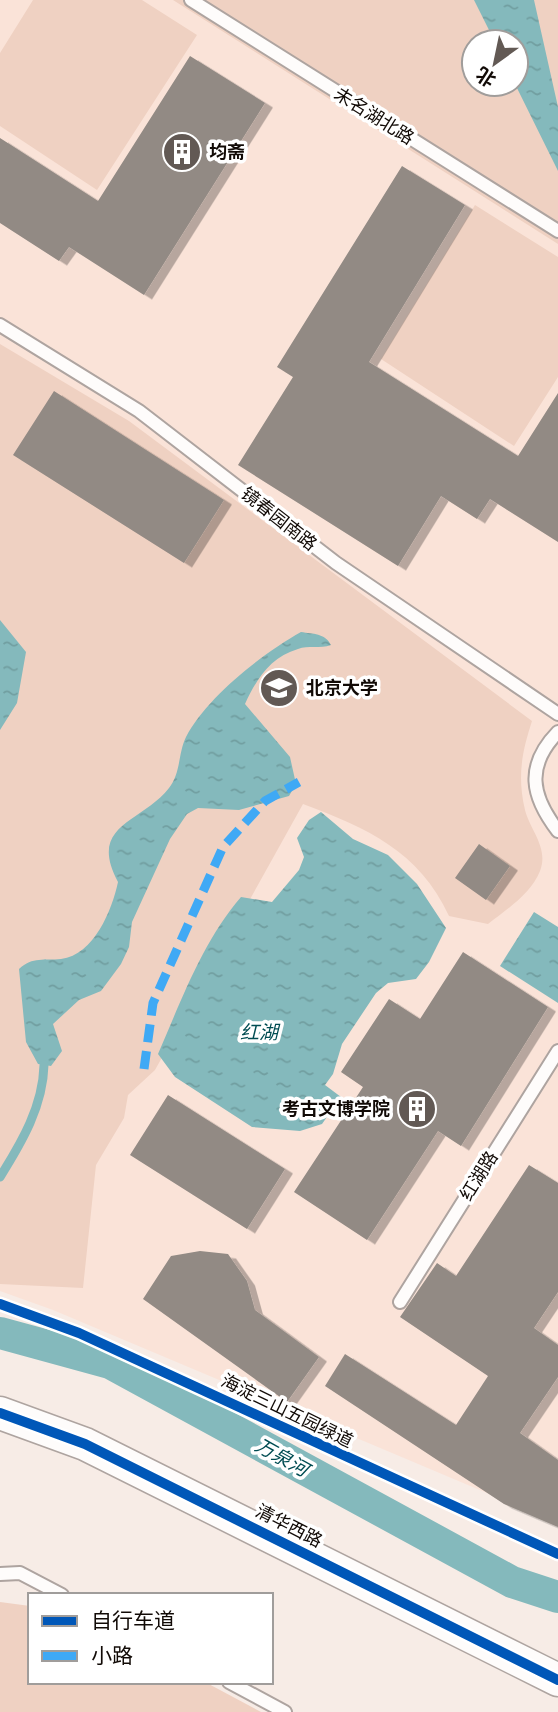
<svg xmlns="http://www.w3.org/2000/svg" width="558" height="1712" font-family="'PT Serif','Noto Sans SC',serif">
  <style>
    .built { fill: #fae3d8; fill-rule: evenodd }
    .green { fill: #efd1c2; fill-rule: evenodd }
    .water { fill: url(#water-ripples) }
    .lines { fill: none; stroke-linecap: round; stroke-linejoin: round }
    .stream { stroke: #84b9bc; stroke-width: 9 }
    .canal { stroke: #84b9bc; stroke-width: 32 }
    .building { fill: #928a84; filter: url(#shadow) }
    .lane-casing { stroke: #aea4a0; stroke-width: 16 }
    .secondary-casing { stroke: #aea4a0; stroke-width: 35 }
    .lane { stroke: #fefcfb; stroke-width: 12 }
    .secondary { stroke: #fefcfb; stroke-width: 32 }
    .quiet { stroke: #3fa9f5; stroke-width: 9; stroke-dasharray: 18 9; stroke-linecap: butt }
    .cycleway-casing { stroke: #fff; stroke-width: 15 }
    .cycleway { stroke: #0057b8; stroke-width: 10 }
    .labels { text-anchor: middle; stroke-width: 7; stroke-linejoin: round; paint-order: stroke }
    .street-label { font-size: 18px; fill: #110a06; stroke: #fff }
    .poi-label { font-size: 18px; font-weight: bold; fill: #110a06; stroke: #fff; text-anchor: start }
    .water-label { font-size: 19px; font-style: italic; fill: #004c52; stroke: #fff }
  </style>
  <defs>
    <pattern id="water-ripples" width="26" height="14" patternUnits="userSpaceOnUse" patternTransform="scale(1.75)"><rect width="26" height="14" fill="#84b9bc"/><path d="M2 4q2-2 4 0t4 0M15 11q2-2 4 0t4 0" fill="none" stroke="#719ea0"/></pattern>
    <filter id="shadow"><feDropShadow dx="8" dy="4.5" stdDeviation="0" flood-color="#0004"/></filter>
  </defs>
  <rect width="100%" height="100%" fill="#f7ece6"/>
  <path class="built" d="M 0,0 L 558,0 L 558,1523 L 53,1310 L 0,1291 ZM 474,42 L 516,42 L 516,84 L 474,84 Z"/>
  <path class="green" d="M 33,0 L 142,0 L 197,35 L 97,190 L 0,126 L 0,53 Z
    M 173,0 L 558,0 L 558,244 ZM 474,42 L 516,42 L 516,84 L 474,84 Z
    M 475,205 L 558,257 L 558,377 L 514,446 L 381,359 Z
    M 0,344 L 129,421 L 532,721 C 522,752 517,776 525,810 C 530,830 549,848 540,871 C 531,894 507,909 488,924 L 449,916 C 419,851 367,828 303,804 L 155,1070 L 128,1095 L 124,1118 L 96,1165 L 83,1288 L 0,1284 Z
    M 0,1602 L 30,1606 L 30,1682 L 205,1682 L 261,1712 L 0,1712 Z"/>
  <path class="water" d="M 474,0 L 534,0 L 558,107 L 558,171 L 515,84 L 516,42 L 495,42 Z
    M 0,620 L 26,652 L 17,703 L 0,730 Z
    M 301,632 C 313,634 325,633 331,645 C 320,649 308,645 298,649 C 270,657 256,680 245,704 L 290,757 L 296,784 L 289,796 L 239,810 L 198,808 L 187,814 L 170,839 L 132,922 L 129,947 L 121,964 L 101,991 L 79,1000 L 53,1024 L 62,1051 L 51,1066 L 38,1064 L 26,1042 L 19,969 C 33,956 44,961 61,959 C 94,955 112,910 118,882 C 87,824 142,823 169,788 C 181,773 178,753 186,737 C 206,698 263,653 301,632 Z
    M 321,812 L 353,839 L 388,855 L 417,884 L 446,928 L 429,962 L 416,979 L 388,983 L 376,993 L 342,1044 L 333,1074 L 325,1085 L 341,1097 L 322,1124 L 300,1131 L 252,1127 L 175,1077 L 158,1054 C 181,1001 203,941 241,897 L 272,902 L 299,870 L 304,857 L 297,838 L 309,820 Z
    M 534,912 L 558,927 L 558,1003 L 500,966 Z"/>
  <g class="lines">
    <path class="stream" d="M 0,1177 C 22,1142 43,1106 44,1065"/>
    <path class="canal" d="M 0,1333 L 110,1363 L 512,1582 L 558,1597"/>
  </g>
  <path class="building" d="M 190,56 L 265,103 L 144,295 L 69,247 L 59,261 L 0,223 L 0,138 L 98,201 Z
    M 402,166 L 465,205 L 369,362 L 518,456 L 558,393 L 558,542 L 490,499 L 477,519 L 441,496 L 398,566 L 238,465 L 293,377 L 277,367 Z
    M 54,391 L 224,500 L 184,563 L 13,455 Z
    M 479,844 L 510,866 L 486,900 L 455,878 Z
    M 463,952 L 548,1007 L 461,1146 L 438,1131 L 367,1240 L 294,1192 L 363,1087 L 341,1072 L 389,999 L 420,1019 Z
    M 168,1095 L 285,1169 L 247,1229 L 130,1155 Z
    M 529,1165 L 558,1183 L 558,1292 L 534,1328 L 558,1345 L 558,1377 L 520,1433 L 558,1460 L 558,1527 L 504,1504 L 325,1386 L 345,1354 L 456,1425 L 488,1376 L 400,1317 L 437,1263 L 456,1276 Z
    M 200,1251 L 228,1254 L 247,1281 L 255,1310 L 319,1357 L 287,1402 L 143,1299 L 171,1256 Z"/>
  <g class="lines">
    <defs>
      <path id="lane" d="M 191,0 L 558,231
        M 0,325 L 139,411 L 336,563 L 558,714
        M 558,732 C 525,766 531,796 558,831
        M 400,1302 L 558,1051
        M 0,1574 L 20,1573 L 62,1595
        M 229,1682 L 285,1712"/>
      <path id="secondary" d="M 0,1413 L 85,1444 L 558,1680"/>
    </defs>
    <use href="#lane" class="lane-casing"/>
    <use href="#secondary" class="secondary-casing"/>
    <use href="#lane" class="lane"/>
    <use href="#secondary" class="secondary"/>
    <path class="quiet" d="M 144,1069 L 153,1003 L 223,847 L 265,801 L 299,782"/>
    <defs>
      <path id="cycleway" d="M 0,1304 L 79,1333 L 558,1554
        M 0,1413 L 85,1444 L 558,1680"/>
    </defs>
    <use href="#cycleway" class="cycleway-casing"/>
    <use href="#cycleway" class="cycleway"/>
  </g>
  <defs>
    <symbol id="building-disc" viewBox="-11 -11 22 22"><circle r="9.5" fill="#625954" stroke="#fff"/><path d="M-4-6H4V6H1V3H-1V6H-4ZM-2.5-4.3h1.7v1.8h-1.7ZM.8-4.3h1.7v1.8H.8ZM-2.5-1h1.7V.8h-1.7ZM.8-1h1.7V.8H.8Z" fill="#fff"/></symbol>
    <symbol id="university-disc" viewBox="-11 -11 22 22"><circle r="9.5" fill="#625954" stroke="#fff"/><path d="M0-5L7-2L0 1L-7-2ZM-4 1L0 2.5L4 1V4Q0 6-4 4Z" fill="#fff"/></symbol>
  </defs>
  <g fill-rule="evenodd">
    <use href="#building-disc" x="160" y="130" width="44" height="44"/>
    <use href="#university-disc" x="257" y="666" width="44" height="44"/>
    <use href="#building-disc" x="395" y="1087" width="44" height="44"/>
  </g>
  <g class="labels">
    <g class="street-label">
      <text transform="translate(374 116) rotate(32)" y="6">未名湖北路</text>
      <text transform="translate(279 519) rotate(38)" y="6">镜春园南路</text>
      <text transform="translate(479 1176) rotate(-58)" y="6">红湖路</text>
      <text transform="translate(287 1411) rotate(26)" y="6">海淀三山五园绿道</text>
      <text transform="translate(289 1526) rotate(27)" y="6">清华西路</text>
    </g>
    <g class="poi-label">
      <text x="209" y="158">均斋</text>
      <text x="306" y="694">北京大学</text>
      <text x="390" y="1115" text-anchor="end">考古文博学院</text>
    </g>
    <g class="water-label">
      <text x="259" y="1039">红湖</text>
      <text transform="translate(282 1457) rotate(29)" y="7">万泉河</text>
    </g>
  </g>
  <rect x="28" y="1593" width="245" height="91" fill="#ffffff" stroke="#a09d9b" stroke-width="2"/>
  <rect x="42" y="1616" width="35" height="10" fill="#0057b8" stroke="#a09d9b" stroke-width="2"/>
  <text x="91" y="1628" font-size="21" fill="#110a06">自行车道</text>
  <rect x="42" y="1651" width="35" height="10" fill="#3fa9f5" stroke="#a09d9b" stroke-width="2"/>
  <text x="91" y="1663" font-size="21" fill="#110a06">小路</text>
  <g transform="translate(495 63) rotate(213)"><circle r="33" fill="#ffffff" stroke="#a09d9b" stroke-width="2"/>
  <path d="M0-5L12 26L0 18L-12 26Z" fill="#625954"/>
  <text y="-10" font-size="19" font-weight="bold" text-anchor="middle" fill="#110a06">北</text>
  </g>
</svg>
